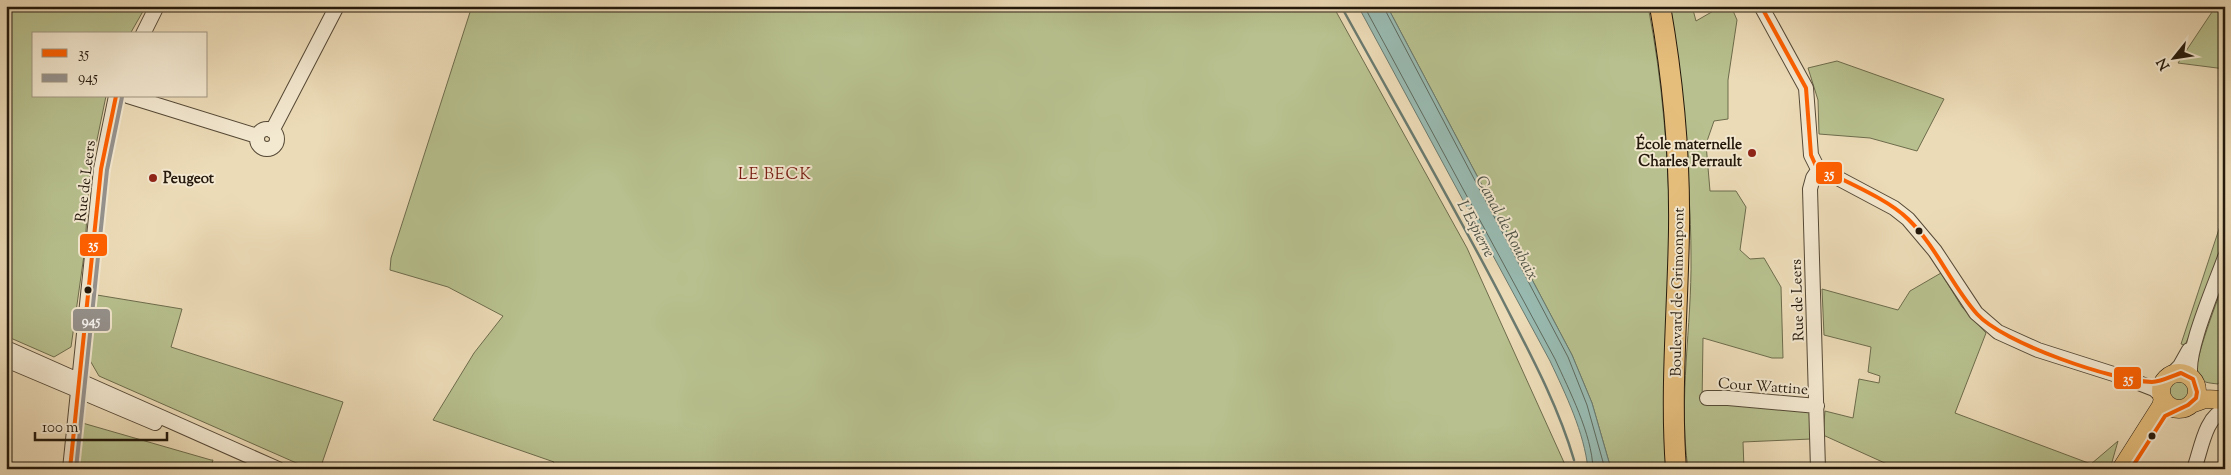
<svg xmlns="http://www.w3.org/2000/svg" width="2231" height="475" font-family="'Sorts Mill Goudy',serif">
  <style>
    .green { fill: #b7c08e; stroke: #6d6c4c }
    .water { fill: #99bbb2; stroke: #6a7a6f }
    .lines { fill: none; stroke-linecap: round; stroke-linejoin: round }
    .shore { stroke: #5e6a5e; stroke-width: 1 }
    .stream { stroke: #6a7a6f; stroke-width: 2.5 }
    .minor-casing { stroke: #554936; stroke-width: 16 }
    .major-casing { stroke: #23180b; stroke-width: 19 }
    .highway-casing { stroke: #23180b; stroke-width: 22 }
    .minor { stroke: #f3e8d0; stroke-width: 14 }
    .major { stroke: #e6be7c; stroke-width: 18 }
    .highway { stroke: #e6be7c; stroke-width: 20 }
    .bus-1-casing { stroke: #f3e8d0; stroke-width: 8 }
    .bus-2-casing { stroke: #f3e8d0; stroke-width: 8 }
    .bus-1 { stroke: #ff6000; stroke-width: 4 }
    .bus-2 { stroke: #95928e; stroke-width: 4 }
    .poi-dot { fill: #8f2418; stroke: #f3e8d0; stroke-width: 2 }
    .bus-dot { fill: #23180b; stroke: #f3e8d0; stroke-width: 2 }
    .labels { text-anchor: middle; stroke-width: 4; stroke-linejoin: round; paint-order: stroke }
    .poi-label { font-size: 15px; font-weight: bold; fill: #23180b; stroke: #f3e8d0; text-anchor: end }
    .street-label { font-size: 15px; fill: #23180b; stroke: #f3e8d0 }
    .neighbourhood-label { font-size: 16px; letter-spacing: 1px; fill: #7a1f14; stroke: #f3e8d0 }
    .water-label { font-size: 16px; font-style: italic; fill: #4c5145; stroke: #f3e8d0 }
    .line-badge { stroke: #f3e8d0; stroke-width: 2 }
    .badge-label { font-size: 14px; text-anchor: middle; font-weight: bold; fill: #fff }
  </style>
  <rect width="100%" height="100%" fill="#ecdbb7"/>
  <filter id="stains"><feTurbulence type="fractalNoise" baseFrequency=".004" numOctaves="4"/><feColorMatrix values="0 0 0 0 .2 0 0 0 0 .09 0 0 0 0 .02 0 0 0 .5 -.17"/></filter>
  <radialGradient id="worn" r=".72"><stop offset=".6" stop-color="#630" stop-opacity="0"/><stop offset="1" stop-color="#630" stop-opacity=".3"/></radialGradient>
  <path class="green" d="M 6,6 L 146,6 L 130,34 L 34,34 L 34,96 L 106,96 L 89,179 L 85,248 L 71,347 L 54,357 L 6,336 Z
    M 472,6 L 1333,6 L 1467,248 L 1567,469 L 550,469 L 554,462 L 433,420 L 474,353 L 503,316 L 448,287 L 390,270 L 391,258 Z
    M 1387,6 L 1648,6 C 1678,158 1670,315 1668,469 L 1611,469 L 1592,403 L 1572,355 Z
    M 1666,6 L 1692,6 L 1696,21 L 1722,6 L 1731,6 L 1737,20 L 1728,80 L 1728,119 L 1714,121 L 1706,144 L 1710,191 L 1736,191 L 1746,207 L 1740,250 L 1750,259 L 1764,258 L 1781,287 L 1783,358 L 1772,358 L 1703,338 L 1702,404 L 1809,409 L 1811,439 L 1743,442 L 1744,469 L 1688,469 C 1678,397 1692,327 1691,256 C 1691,172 1678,89 1666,6 Z
    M 2216,6 L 2225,6 L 2225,69 L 2178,63 Z
    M 1837,61 L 1944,99 L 1917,151 L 1870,138 L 1819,134 L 1818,100 L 1808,68 Z
    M 2225,211 L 2225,238 L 2205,302 L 2185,345 L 2181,344 Z
    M 1941,273 L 1962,307 L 1986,333 L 1955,413 L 2091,464 L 2118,441 L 2110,469 L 1898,469 L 1823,435 L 1825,411 L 1853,418 L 1859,379 L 1879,383 L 1880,376 L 1868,372 L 1871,347 L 1824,335 L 1822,289 L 1898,310 L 1910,291 Z
    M 2225,279 L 2225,381 L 2220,381 L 2218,384 C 2210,383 2201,383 2197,375 C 2192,364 2220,294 2225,279 Z
    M 97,295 L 182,309 L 171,347 L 343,402 L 320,469 L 310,469 L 99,376 L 88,357 Z
    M2168 391a11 11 0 1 1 22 0a11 11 0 1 1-22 0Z
    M 79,422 L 211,460 L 213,460 L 210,469 L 75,469 Z"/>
  <path class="water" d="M 1358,6 L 1387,6 L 1572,355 L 1592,403 L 1611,469 L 1588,469 C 1584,432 1566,395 1550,361 Z"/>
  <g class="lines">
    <path class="shore" d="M 1364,6 L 1555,359 C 1569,390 1592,434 1593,469
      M 1383,6 L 1568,357 L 1587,405 L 1605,469"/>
    <path class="stream" d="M 1341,6 C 1394,102 1449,197 1500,295 C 1527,348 1557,402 1574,460"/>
    <defs>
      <path id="minor" d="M 1761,6 L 1806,88 L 1811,155 L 1817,167 L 1894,208 L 1908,219 L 1935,251 L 1976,313 L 1998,332 L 2038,350 L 2126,378 L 2154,389 L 2162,396
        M 143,34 L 157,6
        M 128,96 L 257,136
        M257 139a10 10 0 1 1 20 0a10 10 0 1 1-20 0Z
        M 272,131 L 337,6
        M 6,348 L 278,469
        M 6,360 L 155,423
        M 2172,374 L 2180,366 L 2189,350
        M 2191,378 C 2184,354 2216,283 2225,257
        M 1707,398 L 1728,398 L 1817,406
        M 70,469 L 101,169 L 116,96
        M 1818,469 L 1810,189 L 1813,178 L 1819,169
        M 2194,469 C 2201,451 2205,416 2225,410"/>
      <path id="major" d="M2161 391a18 18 0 1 1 36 0a18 18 0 1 1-36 0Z
        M 2191,404 L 2205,399 L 2225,400
        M 2121,469 L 2161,406 L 2163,399"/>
      <path id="highway" d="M 1660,6 C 1673,80 1680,154 1679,229 C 1678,309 1670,389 1676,469"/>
    </defs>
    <use href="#minor" class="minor-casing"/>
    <use href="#major" class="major-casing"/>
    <use href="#highway" class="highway-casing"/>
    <use href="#minor" class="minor"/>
    <use href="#major" class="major"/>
    <use href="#highway" class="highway"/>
    <defs>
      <path id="bus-1" d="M 1761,6 L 1806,88 L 1811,155 L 1816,166 C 1843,181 1887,198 1908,219 C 1937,247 1951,285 1977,314 C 2003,343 2113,381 2152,382 C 2161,382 2172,376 2181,373 L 2193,379 L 2197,392 L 2196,398 L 2188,405 L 2165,416 L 2131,469
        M 70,469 L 101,169 L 116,96"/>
      <path id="bus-2" d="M 76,469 L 107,170 L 122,97"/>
    </defs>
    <use href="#bus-1" class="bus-1-casing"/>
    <use href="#bus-2" class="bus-2-casing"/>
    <use href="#bus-1" class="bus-1"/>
    <use href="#bus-2" class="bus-2"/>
  </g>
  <g class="poi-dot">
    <circle cx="1752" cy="153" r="5"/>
    <circle cx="153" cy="178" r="5"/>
  </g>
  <g class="bus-dot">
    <circle cx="1919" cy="231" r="4.5"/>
    <circle cx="88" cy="290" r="4.5"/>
    <circle cx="2152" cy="436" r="4.5"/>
  </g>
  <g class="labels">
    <g class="poi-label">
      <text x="1742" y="149">École maternelle<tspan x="1742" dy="17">Charles Perrault</tspan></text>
      <text x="163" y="183" text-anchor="start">Peugeot</text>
    </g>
    <g class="street-label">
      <text transform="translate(85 181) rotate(-83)" y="5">Rue de Leers</text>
      <text transform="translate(1677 292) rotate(-89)" y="5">Boulevard de Grimonpont</text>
      <text transform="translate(1797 300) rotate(-92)" y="5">Rue de Leers</text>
      <text transform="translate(1763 386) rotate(4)" y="5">Cour Wattine</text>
    </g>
    <g class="neighbourhood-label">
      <text x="775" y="179">LE BECK</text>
    </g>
    <g class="water-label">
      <text transform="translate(1508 227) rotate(62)" y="6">Canal de Roubaix</text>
      <text transform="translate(1477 228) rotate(62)" y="6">L'Espierre</text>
    </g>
  </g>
  <g class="line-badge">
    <rect x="1815" y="161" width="28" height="24" rx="5" fill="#ff6000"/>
    <rect x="79" y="233" width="29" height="24" rx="5" fill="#ff6000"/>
    <rect x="72" y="308" width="39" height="24" rx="5" fill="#95928e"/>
    <rect x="2113" y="366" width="29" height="24" rx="5" fill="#ff6000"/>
  </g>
  <g class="badge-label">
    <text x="1829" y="178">35</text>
    <text x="93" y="249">35</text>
    <text x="91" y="325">945</text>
    <text x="2128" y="383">35</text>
  </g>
  <rect width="2231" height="475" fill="none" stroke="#ecdbb7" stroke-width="25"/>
  <rect x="8" y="8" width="2216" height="460" fill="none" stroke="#23180b" stroke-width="2.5"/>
  <rect x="12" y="12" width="2206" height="450" fill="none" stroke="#23180b"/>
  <rect x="32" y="32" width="175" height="65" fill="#f3e8d0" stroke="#a09581"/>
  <rect x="42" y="49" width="25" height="8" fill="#ff6000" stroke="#a09581"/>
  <text x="78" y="58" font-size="15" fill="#23180b">35</text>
  <rect x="42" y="74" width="25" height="8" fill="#95928e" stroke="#a09581"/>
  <text x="78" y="82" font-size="15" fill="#23180b">945</text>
  <g transform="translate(2174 58) rotate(240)" stroke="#f3e8d0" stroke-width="4" paint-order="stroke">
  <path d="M0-4L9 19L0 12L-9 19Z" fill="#23180b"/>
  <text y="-8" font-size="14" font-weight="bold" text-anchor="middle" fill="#23180b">N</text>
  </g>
  <path d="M35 432v8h132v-8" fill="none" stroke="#23180b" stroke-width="2.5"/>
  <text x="42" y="432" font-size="15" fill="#23180b" stroke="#f3e8d0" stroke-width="4" paint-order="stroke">100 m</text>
  <rect width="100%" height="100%" filter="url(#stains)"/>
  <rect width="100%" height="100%" fill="url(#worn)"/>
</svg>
